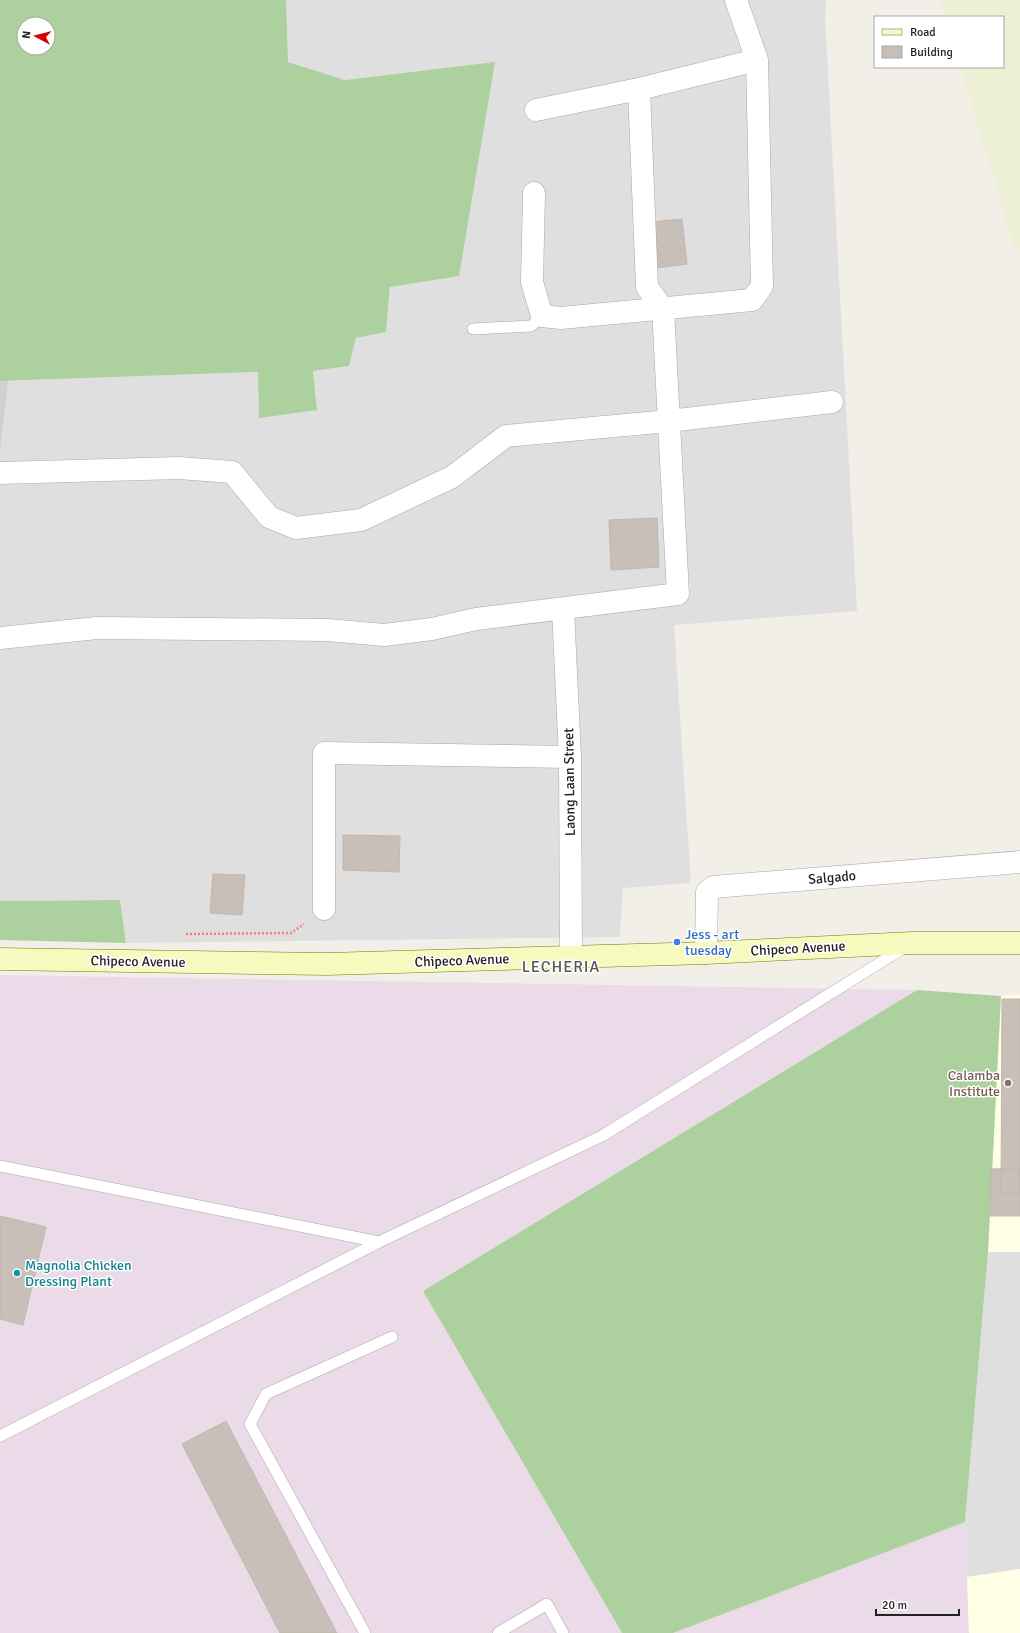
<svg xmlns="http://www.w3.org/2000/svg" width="1020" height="1633" font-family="Signika,sans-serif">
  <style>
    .residential { fill: #e0dfdf }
    .industrial { fill: #ebdbe8 }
    .education { fill: #ffffe5 }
    .religious { fill: #d0d0d0 }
    .farmland { fill: #eef0d5 }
    .forest { fill: #add19e; fill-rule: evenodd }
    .building { fill: #c7bfb8; stroke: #c4b6ab }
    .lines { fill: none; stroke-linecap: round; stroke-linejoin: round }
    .lane-casing { stroke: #a9a9a9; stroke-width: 12 }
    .street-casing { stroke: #a9a9a9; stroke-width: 23 }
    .secondary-casing { stroke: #707d05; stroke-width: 23 }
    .path { stroke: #fa8072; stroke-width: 2.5; stroke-dasharray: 2 2; stroke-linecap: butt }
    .lane { stroke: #fff; stroke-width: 11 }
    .street { stroke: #fff; stroke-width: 22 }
    .secondary { stroke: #f7fabf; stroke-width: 22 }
    .shop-dot { fill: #3f7fe0; stroke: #fff; stroke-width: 1.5 }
    .education-dot { fill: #8d6e63; stroke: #fff; stroke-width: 1.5 }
    .culture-dot { fill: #0f9aa8; stroke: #fff; stroke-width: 1.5 }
    .labels { text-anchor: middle; stroke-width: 3; stroke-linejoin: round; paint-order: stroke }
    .street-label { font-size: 14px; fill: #222; stroke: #fff }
    .shop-label { font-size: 14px; fill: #366cbe; stroke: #fff; text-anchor: start }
    .education-label { font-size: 14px; fill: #785e54; stroke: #fff; text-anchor: end }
    .culture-label { font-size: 14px; fill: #0d838f; stroke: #fff; text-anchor: start }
    .quarter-label { font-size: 16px; letter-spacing: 1px; fill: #555; stroke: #fff }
  </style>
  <rect width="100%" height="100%" fill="#f2efe9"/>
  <path class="residential" d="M 286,0 L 826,0 L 825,17 L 857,611 L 674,625 L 691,883 L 623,888 L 620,937 L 126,943 L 120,900 L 0,901 L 0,381 L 259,372 L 317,409 L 313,371 L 349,366 L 356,338 L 386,332 L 390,287 L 495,63 L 345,80 L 288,62 Z
    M 988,1252 L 1020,1252 L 1020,1569 L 967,1577 L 965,1522 Z"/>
  <path class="industrial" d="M 0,975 L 917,990 L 423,1291 L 622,1633 L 0,1633 Z
    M 965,1522 L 969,1633 L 673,1633 Z"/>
  <path class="education" d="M 1020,995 L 1020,1252 L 988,1252 L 1001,996 Z
    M 1020,1569 L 1020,1633 L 969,1633 L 967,1577 Z"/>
  <path class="religious" d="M 8,380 L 0,452 L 0,381 Z"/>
  <path class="farmland" d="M 940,0 L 1020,0 L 1020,256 L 1013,244 L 960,67 L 1003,67 L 1003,17 L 945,17 Z"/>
  <path class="forest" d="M 0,0 L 286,0 L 288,62 L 345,80 L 495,62 L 459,276 L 390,287 L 386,332 L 356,338 L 349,366 L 313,371 L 317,410 L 259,418 L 258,372 L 0,381 ZM 24,24 L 48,24 L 48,48 L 24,48 Z
    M 120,900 L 126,943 L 0,940 L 0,901 Z
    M 917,990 L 1001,996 L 988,1252 L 965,1522 L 673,1633 L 622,1633 L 423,1291 Z"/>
  <path class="building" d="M 682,219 L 687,264 L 656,268 L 651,222 Z
    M 657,518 L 659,567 L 611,570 L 609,520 Z
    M 343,835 L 400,836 L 399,872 L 343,870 Z
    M 213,874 L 245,875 L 242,915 L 210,913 Z
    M 1002,999 L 1020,999 L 1020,1193 L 1001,1193 Z
    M 1020,1168 L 1020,1216 L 990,1216 L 991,1169 Z
    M 0,1216 L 46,1227 L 23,1325 L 0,1319 Z
    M 226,1421 L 337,1633 L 280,1633 L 182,1444 Z"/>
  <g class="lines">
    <defs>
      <path id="lane" d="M 473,329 L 531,326 L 542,316
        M 0,1166 L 379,1242
        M 0,1436 L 379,1242 L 602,1136 L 905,947
        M 365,1633 L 250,1424 L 266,1394 L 392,1337
        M 498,1633 L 547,1604 L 563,1633"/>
      <path id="street" d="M 536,110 L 639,89 L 757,60
        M 534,193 L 532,282 L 542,316 L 561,318 L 752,300 L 762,286 L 757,60 L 736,0
        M 0,473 L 179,468 L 232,472 L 269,517 L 296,528 L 361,520 L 452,477 L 506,436 L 669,421 L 832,402
        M 563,609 L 570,757 L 571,956
        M 0,638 L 97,628 L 328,630 L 384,635 L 432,629 L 476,619 L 678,594 L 663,309 L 647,287 L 639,89
        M 324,909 L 324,753 L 570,757
        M 706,953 L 707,892 L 713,887 L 1020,862"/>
      <path id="secondary" d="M 0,959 L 327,964 L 706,953 L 912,943 L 1020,943"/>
    </defs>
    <use href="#lane" class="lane-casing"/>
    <use href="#street" class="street-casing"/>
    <use href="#secondary" class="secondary-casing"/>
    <path class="path" d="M 186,934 L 291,933 L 304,924"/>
    <use href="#lane" class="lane"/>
    <use href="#street" class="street"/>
    <use href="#secondary" class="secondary"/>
  </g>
  <circle class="shop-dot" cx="677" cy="942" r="4"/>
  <circle class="education-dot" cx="1008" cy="1083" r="4"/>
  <circle class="culture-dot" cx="17" cy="1273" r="4"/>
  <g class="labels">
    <g class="street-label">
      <text transform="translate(569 782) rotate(-91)" y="5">Laong Laan Street</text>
      <text transform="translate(832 877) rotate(-5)" y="5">Salgado</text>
      <text transform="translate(798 948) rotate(-3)" y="5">Chipeco Avenue</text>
      <text transform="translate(462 960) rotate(-2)" y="5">Chipeco Avenue</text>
      <text transform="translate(138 961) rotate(1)" y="5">Chipeco Avenue</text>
    </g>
    <g class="shop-label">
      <text x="685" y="939">Jess - art<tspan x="685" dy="16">tuesday</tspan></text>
    </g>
    <g class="education-label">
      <text x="1000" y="1080">Calamba<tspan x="1000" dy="16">Institute</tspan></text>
    </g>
    <g class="culture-label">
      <text x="25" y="1270">Magnolia Chicken<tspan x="25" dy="16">Dressing Plant</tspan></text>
    </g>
    <g class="quarter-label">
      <text x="561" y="972">LECHERIA</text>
    </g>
  </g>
  <rect x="874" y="16" width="130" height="52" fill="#ffffff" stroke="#a7a7a7"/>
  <rect x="882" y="29" width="20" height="6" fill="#f7fabf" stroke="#a7a7a7"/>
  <text x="910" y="36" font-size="12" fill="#222222">Road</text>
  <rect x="882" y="46" width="20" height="12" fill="#c7bfb8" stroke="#a7a7a7"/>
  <text x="910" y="56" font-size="12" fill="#222222">Building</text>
  <g transform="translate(36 36) rotate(277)"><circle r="19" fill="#ffffff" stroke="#a7a7a7"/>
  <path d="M0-3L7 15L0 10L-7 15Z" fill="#d40000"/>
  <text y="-6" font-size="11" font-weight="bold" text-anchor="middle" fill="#222222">N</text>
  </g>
  <path d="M876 1609v6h83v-6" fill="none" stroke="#222222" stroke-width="2"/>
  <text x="882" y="1609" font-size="12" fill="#222222" stroke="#ffffff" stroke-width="3" paint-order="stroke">20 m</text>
</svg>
